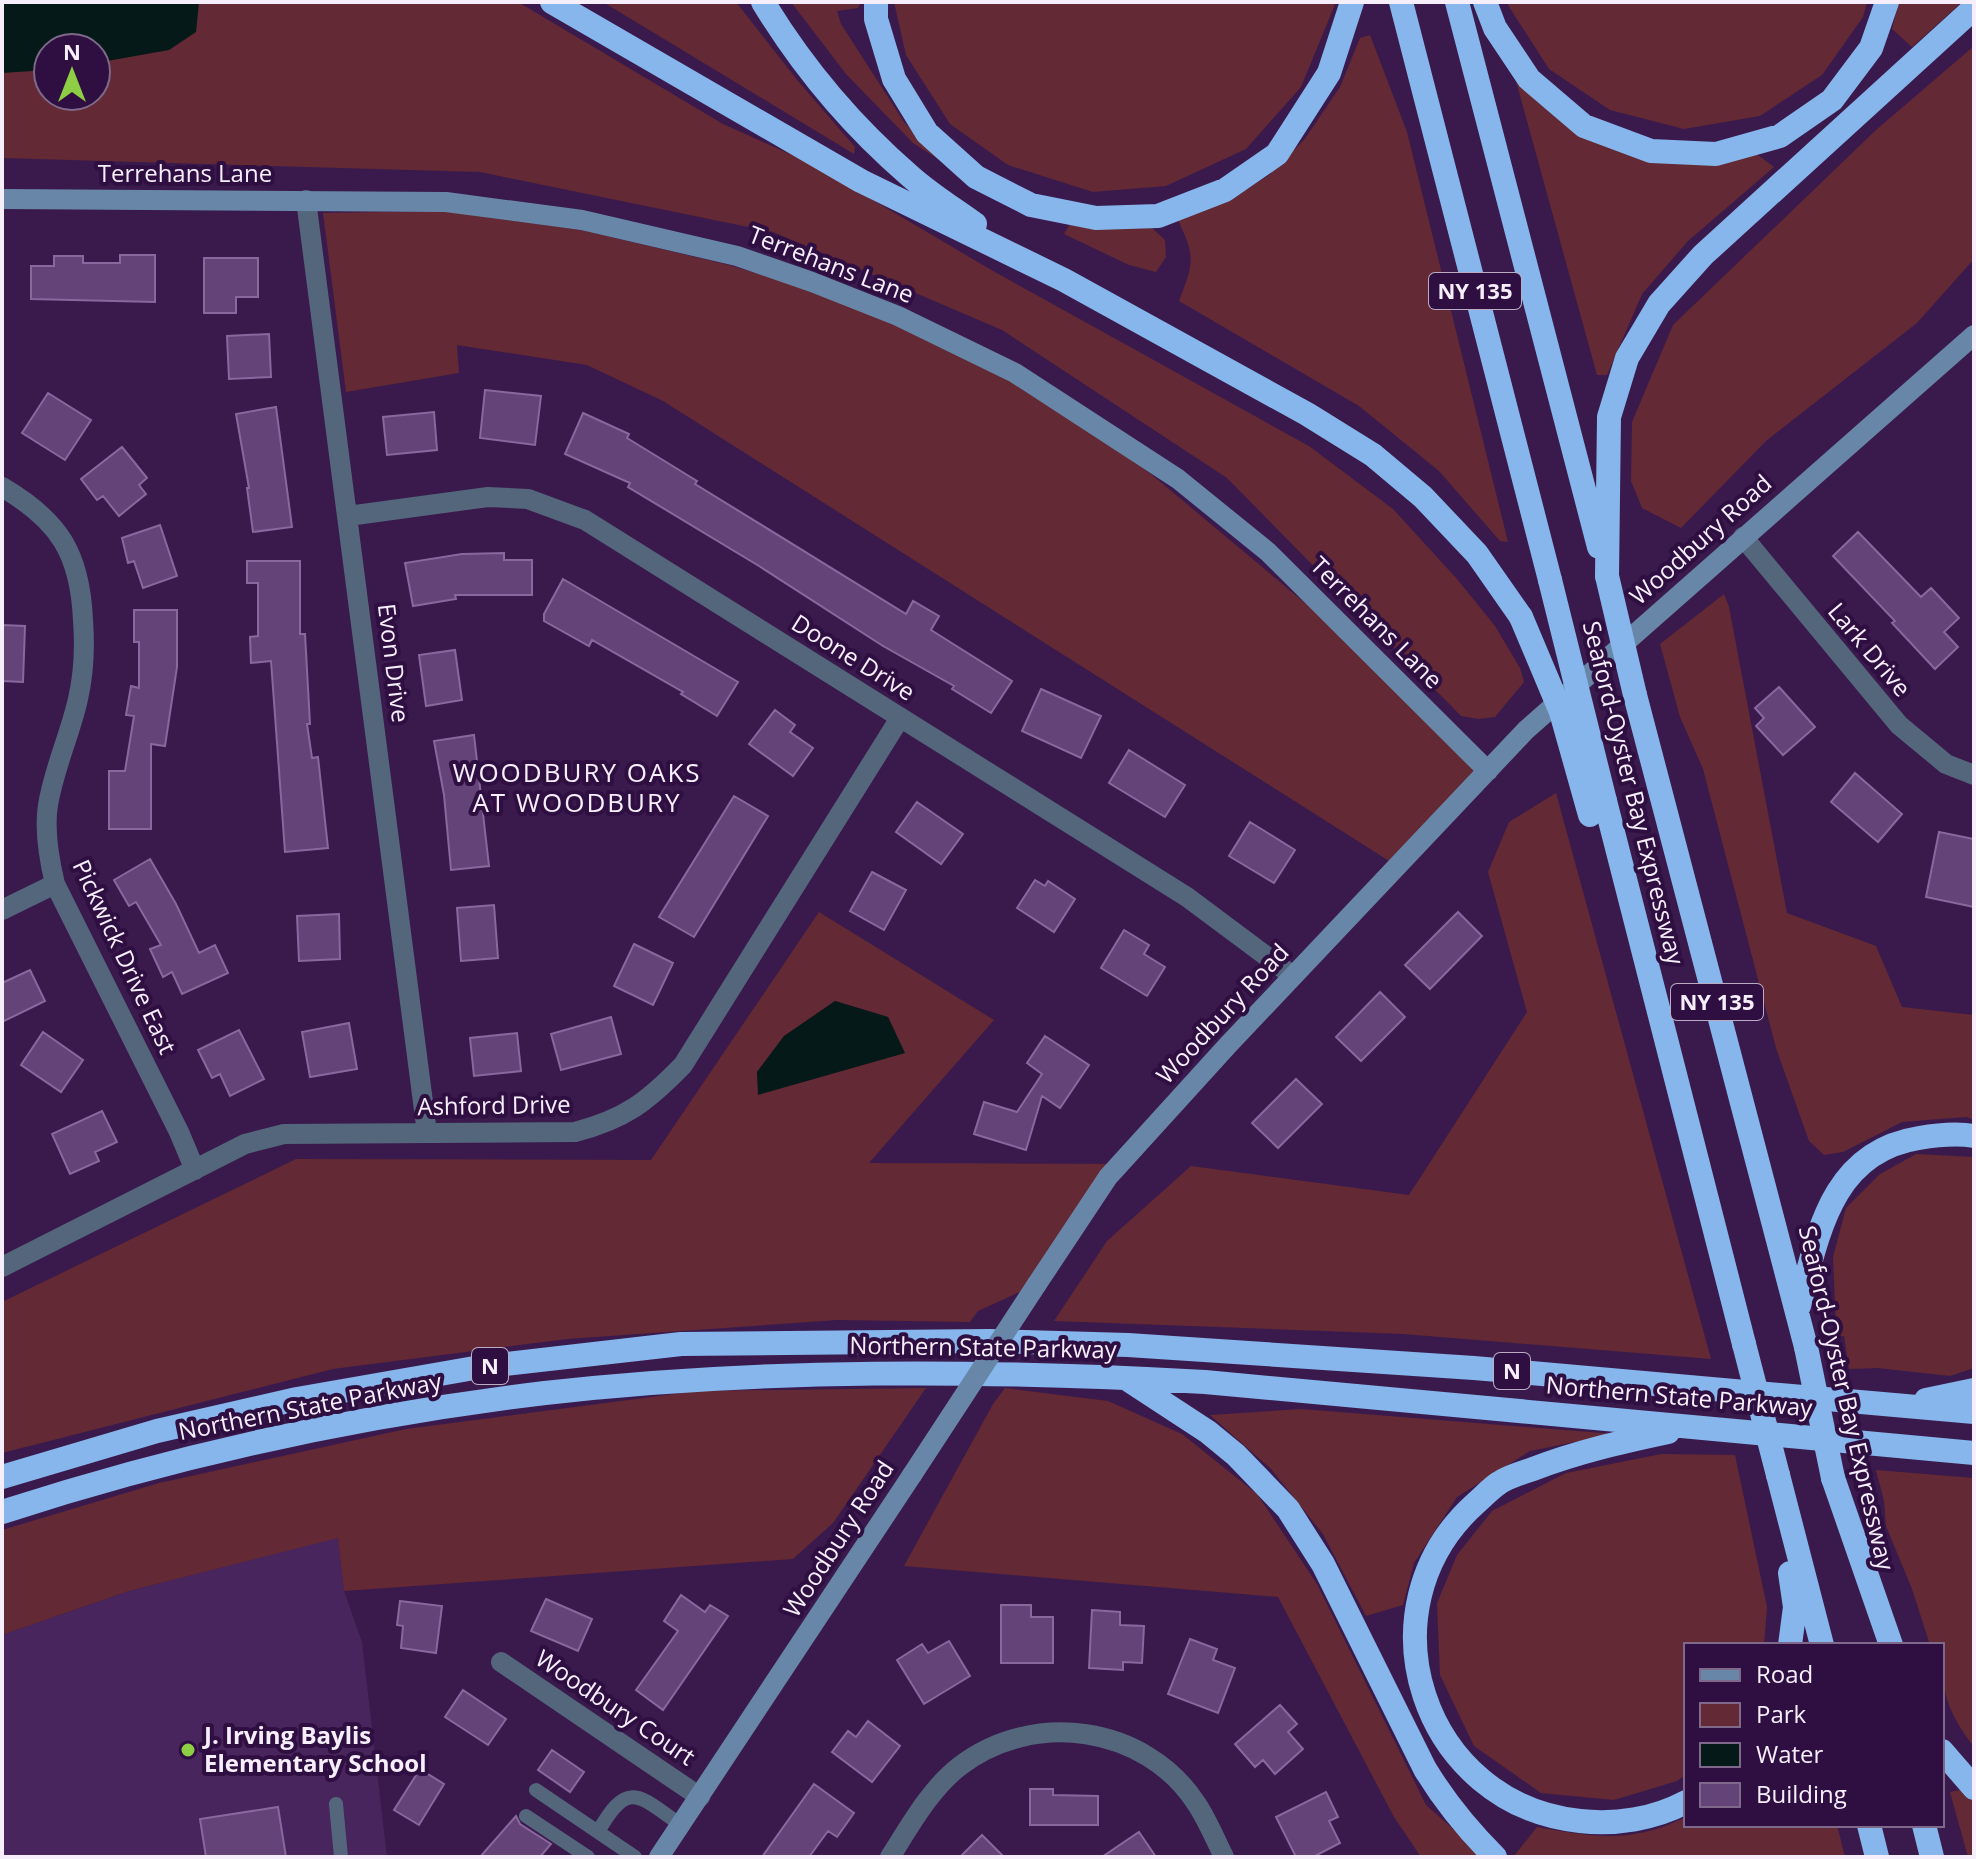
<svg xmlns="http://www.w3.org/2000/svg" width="1976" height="1859" font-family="'Open Sans',sans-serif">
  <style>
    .built { fill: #48255c }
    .green { fill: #632934; fill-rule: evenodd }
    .water { fill: #051918 }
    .building { fill: #634378; stroke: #89679f; stroke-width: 2 }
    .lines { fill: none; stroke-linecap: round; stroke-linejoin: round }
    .service { stroke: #53667b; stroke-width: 14 }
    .minor { stroke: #53667b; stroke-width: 20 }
    .secondary { stroke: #6887a8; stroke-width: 20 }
    .motorway { stroke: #86b6eb; stroke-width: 24 }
    .secondary-bridge { stroke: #6887a8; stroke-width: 20 }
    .motorway-bridge { stroke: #86b6eb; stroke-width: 24 }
    .poi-dot { fill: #8dce44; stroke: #2f0f41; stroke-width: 3 }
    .labels { text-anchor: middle; stroke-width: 8; stroke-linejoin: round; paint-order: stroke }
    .shield { fill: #2f0f41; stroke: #baacc3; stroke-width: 2 }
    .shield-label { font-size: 22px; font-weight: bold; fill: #f6effb }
    .street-label { font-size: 24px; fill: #f6effb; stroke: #2f0f41 }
    .poi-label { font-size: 24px; font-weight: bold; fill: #f6effb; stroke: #2f0f41; text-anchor: start }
    .neighbourhood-label { font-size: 26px; letter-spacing: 2px; fill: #f6effb; stroke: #2f0f41 }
  </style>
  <rect width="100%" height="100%" fill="#3a1a4c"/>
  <path class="built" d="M 338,1537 L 344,1591 L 362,1642 L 387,1857 L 2,1857 L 2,1635 L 129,1591 Z"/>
  <path class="green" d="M 2,2 L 518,2 L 723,124 L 810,163 L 993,271 L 1309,446 L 1393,509 L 1457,579 L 1495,626 L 1520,668 L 1524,682 L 1495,717 L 1478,719 L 1461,716 L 1227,478 L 1002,330 L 773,232 L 480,172 L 2,158 ZM 48,48 L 96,48 L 96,96 L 48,96 Z
    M 603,2 L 736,2 L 798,81 L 855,147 L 854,154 Z
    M 791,2 L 861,2 L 858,8 L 837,11 L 841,24 L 904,122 L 952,168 L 913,143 L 846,74 Z
    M 894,2 L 1336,2 L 1301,87 L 1246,149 L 1166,186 L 1093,192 L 1008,165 L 950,124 L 906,55 Z
    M 1506,2 L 1867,2 L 1863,17 L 1822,75 L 1760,116 L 1684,129 L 1610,110 L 1549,69 Z
    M 1899,2 L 1962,2 L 1912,47 L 1892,29 Z
    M 1370,35 L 1407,132 L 1508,542 L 1500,541 L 1439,471 L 1359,406 L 1179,301 C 1195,260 1195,256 1176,216 L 1225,203 L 1269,175 L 1304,140 L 1340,87 L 1360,38 Z
    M 1974,46 L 1974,259 L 1917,323 L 1766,441 L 1681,528 L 1642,508 L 1631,481 L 1632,422 L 1673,325 L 1876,130 Z
    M 1514,74 L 1583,134 L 1754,152 L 1774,167 L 1688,241 L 1642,294 L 1607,375 L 1597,375 Z
    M 443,211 L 581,230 L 729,265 L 815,291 L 905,327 L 1012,378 L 1151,474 L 1385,670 L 1488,771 L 1397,866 L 663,401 L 587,365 L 457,345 L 459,373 L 346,392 L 323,213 Z
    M 1073,219 L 1151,227 L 1165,240 L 1166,257 L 1156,272 L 1129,265 L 1064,234 Z
    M 1724,594 L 1729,607 L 1787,913 L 1876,946 L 1902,1007 L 1974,1015 L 1974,1120 L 1967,1117 L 1902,1122 L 1843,1152 L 1824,1155 L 1809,1141 L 1776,1048 L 1703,769 L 1680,717 L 1660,644 Z
    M 1556,793 L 1711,1359 L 1403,1334 L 1054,1321 L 1107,1241 L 1191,1166 L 1409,1195 L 1527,1012 L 1488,872 L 1509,822 Z
    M 819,912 L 994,1020 L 869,1163 L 1120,1164 L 1037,1284 L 978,1311 L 970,1322 L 837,1320 L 567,1339 L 333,1369 L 2,1453 L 2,1302 L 296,1159 L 651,1160 ZM 835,1001 L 888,1017 L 904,1053 L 759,1094 L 757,1072 L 784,1037 Z
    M 1916,1154 L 1974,1157 L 1974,1368 L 1950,1376 L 1878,1368 L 1849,1369 L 1844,1336 L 1838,1337 L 1836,1328 L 1833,1257 L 1846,1208 L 1880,1174 Z
    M 926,1388 L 833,1523 L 793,1559 L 344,1591 L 338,1538 L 129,1591 L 2,1635 L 2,1530 L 159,1483 L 406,1429 L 697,1391 Z
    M 1005,1388 L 1108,1401 L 1182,1434 L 1257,1494 L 1317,1584 L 1426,1805 L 1485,1857 L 1421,1857 L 1394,1817 L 1278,1597 L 904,1566 L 993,1404 Z
    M 1302,1409 L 1614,1434 L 1530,1451 L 1457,1497 L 1414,1563 L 1403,1605 L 1366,1616 L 1323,1534 L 1271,1469 L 1210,1415 Z
    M 1661,1454 L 1735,1455 L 1767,1607 L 1764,1645 L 1686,1645 L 1686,1775 L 1677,1781 L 1614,1800 L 1541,1793 L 1474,1746 L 1440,1675 L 1437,1603 L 1457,1555 L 1492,1511 L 1566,1473 Z
    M 1876,1470 L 1974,1478 L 1974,1747 C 1945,1708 1942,1693 1942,1645 L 1930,1645 L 1912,1589 L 1886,1526 L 1884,1501 Z
    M 1960,1790 L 1974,1802 L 1974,1857 L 1968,1857 L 1950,1792 Z
    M 1686,1817 L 1686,1825 L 1837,1825 L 1845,1857 L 1514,1856 L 1537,1827 C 1595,1837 1631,1844 1686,1817 Z"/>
  <path class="water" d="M 2,2 L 199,2 L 196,32 L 169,50 L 96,63 L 96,48 L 48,48 L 48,70 L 2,73 Z
    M 835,1001 L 888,1017 L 905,1053 L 758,1095 L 757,1072 L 784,1036 Z"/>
  <path class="building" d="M 120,255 L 155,255 L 155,302 L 31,299 L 31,266 L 54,266 L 54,256 L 83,256 L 83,263 L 120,263 Z
    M 204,258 L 258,258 L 258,297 L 236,297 L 236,313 L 204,313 Z
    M 269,334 L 271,377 L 229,379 L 227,336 Z
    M 485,390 L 541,396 L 535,445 L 480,438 Z
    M 48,393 L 91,420 L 65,460 L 22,433 Z
    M 276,407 L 292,527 L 253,532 L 247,488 L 249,488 L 236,414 Z
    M 434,412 L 437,450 L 387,455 L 383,417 Z
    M 583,413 L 629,434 L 627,438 L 697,481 L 695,484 L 906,614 L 913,601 L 939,616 L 931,630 L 1012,681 L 991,713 L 952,689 L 954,686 L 883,646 L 759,566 L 628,487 L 630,483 L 565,454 Z
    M 122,447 L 147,478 L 139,485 L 146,494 L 119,516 L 103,496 L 97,500 L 81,479 Z
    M 160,525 L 177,576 L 143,588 L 134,561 L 128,563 L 122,538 Z
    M 1858,532 L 1921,597 L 1931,588 L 1959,618 L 1944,632 L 1958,647 L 1935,669 L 1892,623 L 1895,621 L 1833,556 Z
    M 504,553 L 504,560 L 532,560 L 532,595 L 455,595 L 456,599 L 413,606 L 405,563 L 462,554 Z
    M 247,561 L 300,561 L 300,634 L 305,634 L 310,724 L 307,724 L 312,758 L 318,757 L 328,848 L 285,852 L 271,661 L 251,663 L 250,637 L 258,636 L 258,583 L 247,583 Z
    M 563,579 L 738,682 L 717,716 L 681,694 L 683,692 L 592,640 L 589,646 L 544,621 L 544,614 Z
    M 134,610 L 177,610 L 177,667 L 165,746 L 151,744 L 151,829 L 109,829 L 109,771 L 125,771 L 134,716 L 126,715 L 131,686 L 139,688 L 139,642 L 134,642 Z
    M 2,625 L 25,626 L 23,682 L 2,681 Z
    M 455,650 L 462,700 L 426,706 L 419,655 Z
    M 1779,687 L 1815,727 L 1783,755 L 1756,726 L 1764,718 L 1755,708 Z
    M 1041,689 L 1101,716 L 1081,758 L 1022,731 Z
    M 775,710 L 795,725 L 790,732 L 813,748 L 793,776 L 749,744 Z
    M 474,735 L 489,866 L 451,870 L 444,795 L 434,741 Z
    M 1129,750 L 1185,785 L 1165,817 L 1109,783 Z
    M 1855,773 L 1902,814 L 1878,842 L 1831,802 Z
    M 734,796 L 768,816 L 694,937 L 659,917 Z
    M 917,802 L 963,834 L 941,864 L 896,832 Z
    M 1250,822 L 1295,850 L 1274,883 L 1229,856 Z
    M 1939,832 L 1974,839 L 1974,907 L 1926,897 Z
    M 150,859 L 176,904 L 199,953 L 215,945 L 228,973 L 182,994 L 172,972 L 163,977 L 150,949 L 161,945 L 136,902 L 129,906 L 114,880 Z
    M 872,872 L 906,890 L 884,930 L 850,911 Z
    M 1035,880 L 1045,886 L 1048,881 L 1075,899 L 1054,932 L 1017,908 Z
    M 494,905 L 498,958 L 461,961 L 457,908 Z
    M 1458,912 L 1482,936 L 1430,989 L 1405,965 Z
    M 339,914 L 340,959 L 299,961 L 297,916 Z
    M 1124,930 L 1149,945 L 1144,954 L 1165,967 L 1147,996 L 1101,968 Z
    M 634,944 L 673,963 L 653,1005 L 614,986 Z
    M 30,970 L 45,1001 L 2,1022 L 2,983 Z
    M 1380,992 L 1405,1017 L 1361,1061 L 1336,1037 Z
    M 611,1017 L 621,1054 L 561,1070 L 551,1034 Z
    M 349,1023 L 357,1069 L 310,1077 L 302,1032 Z
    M 239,1030 L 264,1079 L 230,1096 L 220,1074 L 212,1078 L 198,1050 Z
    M 43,1032 L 83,1060 L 61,1092 L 21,1065 Z
    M 517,1033 L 521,1071 L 474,1076 L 470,1038 Z
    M 1045,1036 L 1089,1065 L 1060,1108 L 1042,1096 L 1026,1150 L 974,1134 L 984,1102 L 1017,1112 L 1042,1074 L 1027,1063 Z
    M 1296,1079 L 1322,1104 L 1278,1148 L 1252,1123 Z
    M 102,1111 L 117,1142 L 95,1152 L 99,1161 L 70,1174 L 52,1134 Z
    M 681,1595 L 705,1612 L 710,1605 L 728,1616 L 663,1710 L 636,1690 L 678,1631 L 664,1621 Z
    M 546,1599 L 592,1619 L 578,1651 L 531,1631 Z
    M 400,1601 L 442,1606 L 436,1653 L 401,1648 L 403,1626 L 397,1625 Z
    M 1001,1605 L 1031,1605 L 1031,1617 L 1053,1617 L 1053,1663 L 1001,1663 Z
    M 1092,1610 L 1120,1612 L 1120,1625 L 1144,1626 L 1142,1663 L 1123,1662 L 1123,1670 L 1089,1668 Z
    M 1190,1639 L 1217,1649 L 1213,1660 L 1235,1668 L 1218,1713 L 1168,1694 Z
    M 949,1641 L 970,1676 L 924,1704 L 897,1660 L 922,1644 L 928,1653 Z
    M 463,1690 L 506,1719 L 488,1745 L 445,1717 Z
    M 1280,1705 L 1297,1724 L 1288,1732 L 1303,1749 L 1275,1774 L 1263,1760 L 1255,1767 L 1235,1744 Z
    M 868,1721 L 900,1746 L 872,1782 L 832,1752 L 848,1731 L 856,1737 Z
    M 552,1750 L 584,1772 L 570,1792 L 538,1770 Z
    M 420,1769 L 444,1784 L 419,1825 L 394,1810 Z
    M 814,1784 L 854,1813 L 837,1837 L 828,1831 L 809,1857 L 762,1857 Z
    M 1030,1789 L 1053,1789 L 1053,1795 L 1098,1796 L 1098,1825 L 1030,1825 Z
    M 1326,1792 L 1338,1817 L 1329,1821 L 1340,1843 L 1313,1857 L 1296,1857 L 1276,1817 Z
    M 278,1807 L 286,1857 L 206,1857 L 200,1819 Z
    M 516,1816 L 520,1824 L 551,1844 L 540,1857 L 480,1857 Z
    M 1139,1832 L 1156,1857 L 1102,1857 Z
    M 982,1835 L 1004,1857 L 960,1857 Z"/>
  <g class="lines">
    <path class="service" d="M 536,1790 L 635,1857
      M 336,1804 L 341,1857
      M 526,1816 L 588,1857
      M 598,1832 C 628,1779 638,1795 681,1825"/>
    <path class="minor" d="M 306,200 L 427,1133
      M 2,487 C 60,521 80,554 83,620 C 85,647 84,673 78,699 C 70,735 54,768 48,805 C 44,830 49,859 55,884 L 179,1132 L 195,1170
      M 348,516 L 488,497 L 528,499 L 585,520 L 1187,897 L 1293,976
      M 1743,537 L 1899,725 L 1946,764 L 1974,775
      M 2,910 L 55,884
      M 2,1267 L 245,1144 L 284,1134 L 575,1132 C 625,1119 647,1102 683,1065 L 900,718
      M 501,1662 L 700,1797
      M 890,1857 C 910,1826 930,1789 960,1766 C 1033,1710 1145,1725 1196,1803 C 1207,1819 1215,1839 1224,1857"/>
    <path class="secondary" d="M 2,199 L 446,202 L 582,220 L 737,256 L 812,282 L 898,316 L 1015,373 L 1178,479 L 1268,552 L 1488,771
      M 1037,1284 L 1108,1177 L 1228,1045 L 1526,730 L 1974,335
      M 659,1857 L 912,1475"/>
    <path class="motorway" d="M 552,2 L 861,181 L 1064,280 L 1307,414 L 1373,455 L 1423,497 L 1477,554 L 1521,617
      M 763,2 C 803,68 852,126 910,176 C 930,194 953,208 975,224
      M 876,2 L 876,19 L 894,79 L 927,133 L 976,177 L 1031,205 L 1096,218 L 1158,216 L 1225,190 L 1277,154 L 1329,73 L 1352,2
      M 1401,2 L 1550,580
      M 1457,2 L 1599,547
      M 1485,2 L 1495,28 L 1529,79 L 1584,126 L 1651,151 L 1716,154 L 1780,136 L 1832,100 L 1871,48 L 1887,2
      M 1607,576 L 1609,417 L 1627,358 L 1659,304 L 1703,255 L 1974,8
      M 1635,695 L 1806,1347
      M 1605,801 L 1744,1344
      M 1799,1306 C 1818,1234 1831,1152 1919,1138 C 1937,1135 1956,1133 1974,1136
      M 1127,1379 L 1208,1432 L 1236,1455 L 1288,1509 L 1323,1564 L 1425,1769 C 1445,1802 1468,1830 1495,1857
      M 1926,1400 L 1974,1390
      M 1668,1432 C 1621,1442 1577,1452 1533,1469 C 1522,1473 1509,1476 1499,1483 C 1491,1488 1484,1496 1476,1503 C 1357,1609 1423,1805 1580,1821 C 1616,1825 1654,1819 1686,1802
      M 1778,1475 L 1822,1645
      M 2,1477 L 157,1431 L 297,1399 L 480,1367 L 681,1344 L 989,1341 L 1128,1345 L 1474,1368 L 1974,1412
      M 1833,1478 L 1891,1645
      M 2,1512 C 177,1455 362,1415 545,1393 C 764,1368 986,1370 1205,1382 L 1974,1453
      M 1790,1645 L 1795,1607 L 1790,1573
      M 1942,1751 L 1974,1788
      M 1869,1825 L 1877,1857
      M 1924,1825 L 1932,1857"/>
    <path class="secondary-bridge" d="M 912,1475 L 1037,1284"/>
    <path class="motorway-bridge" d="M 1607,576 L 1635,695
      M 1550,580 L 1605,801
      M 1521,617 L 1561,712 L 1590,815
      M 1744,1344 L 1778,1475
      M 1806,1347 L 1833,1478"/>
  </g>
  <circle class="poi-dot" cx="188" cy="1750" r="8"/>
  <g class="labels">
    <g class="shield">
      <rect x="1429" y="273" width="92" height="36" rx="6"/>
      <rect x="1671" y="984" width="92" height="36" rx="6"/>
      <rect x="472" y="1348" width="36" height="36" rx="6"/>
      <rect x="1494" y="1353" width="36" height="36" rx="6"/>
    </g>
    <g class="shield-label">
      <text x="1475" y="299">NY 135</text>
      <text x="1717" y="1010">NY 135</text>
      <text x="490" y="1374">N</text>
      <text x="1512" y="1379">N</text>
    </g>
    <g class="street-label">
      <text x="185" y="182">Terrehans Lane</text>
      <text transform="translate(831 265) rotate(21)" y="8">Terrehans Lane</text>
      <text transform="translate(1701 540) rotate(-42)" y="8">Woodbury Road</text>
      <text transform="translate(1376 623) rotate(45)" y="8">Terrehans Lane</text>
      <text transform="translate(1869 650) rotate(50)" y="8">Lark Drive</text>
      <text transform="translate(853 658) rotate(32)" y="8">Doone Drive</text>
      <text transform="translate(393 663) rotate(83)" y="8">Evon Drive</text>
      <text transform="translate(1633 793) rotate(76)" y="8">Seaford-Oyster Bay Expressway</text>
      <text transform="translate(124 957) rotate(65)" y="8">Pickwick Drive East</text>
      <text transform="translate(1223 1014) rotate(-47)" y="8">Woodbury Road</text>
      <text transform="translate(494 1106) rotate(-1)" y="8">Ashford Drive</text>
      <text transform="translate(983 1348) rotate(1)" y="8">Northern State Parkway</text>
      <text transform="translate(1679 1397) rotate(5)" y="8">Northern State Parkway</text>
      <text transform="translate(1846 1398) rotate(77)" y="8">Seaford-Oyster Bay Expressway</text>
      <text transform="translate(310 1407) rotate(-11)" y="8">Northern State Parkway</text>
      <text transform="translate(839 1539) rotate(-57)" y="8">Woodbury Road</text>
      <text transform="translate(615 1708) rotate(34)" y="8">Woodbury Court</text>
    </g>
    <g class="poi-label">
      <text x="204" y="1744">J. Irving Baylis<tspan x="204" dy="28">Elementary School</tspan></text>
    </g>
    <g class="neighbourhood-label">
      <text x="577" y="782">WOODBURY OAKS<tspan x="577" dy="30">AT WOODBURY</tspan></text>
    </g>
  </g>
  <rect width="1976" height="1859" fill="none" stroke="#f6effb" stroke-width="8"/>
  <rect x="1684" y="1643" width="260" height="184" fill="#2f0f41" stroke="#7f698b" stroke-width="2"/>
  <rect x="1700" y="1669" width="40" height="12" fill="#6887a8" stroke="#7f698b" stroke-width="2"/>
  <text x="1756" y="1683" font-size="24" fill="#f6effb">Road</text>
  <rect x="1700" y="1703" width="40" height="24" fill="#632934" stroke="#7f698b" stroke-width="2"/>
  <text x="1756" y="1723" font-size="24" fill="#f6effb">Park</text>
  <rect x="1700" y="1743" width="40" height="24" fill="#051918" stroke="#7f698b" stroke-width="2"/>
  <text x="1756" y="1763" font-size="24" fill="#f6effb">Water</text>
  <rect x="1700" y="1783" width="40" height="24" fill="#634378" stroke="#7f698b" stroke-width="2"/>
  <text x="1756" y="1803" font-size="24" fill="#f6effb">Building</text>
  <g transform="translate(72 72)"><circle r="38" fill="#2f0f41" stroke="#7f698b" stroke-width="2"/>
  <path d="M0-6L14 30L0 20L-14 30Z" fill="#8dce44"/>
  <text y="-12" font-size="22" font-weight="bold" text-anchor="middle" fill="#f6effb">N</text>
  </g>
</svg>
